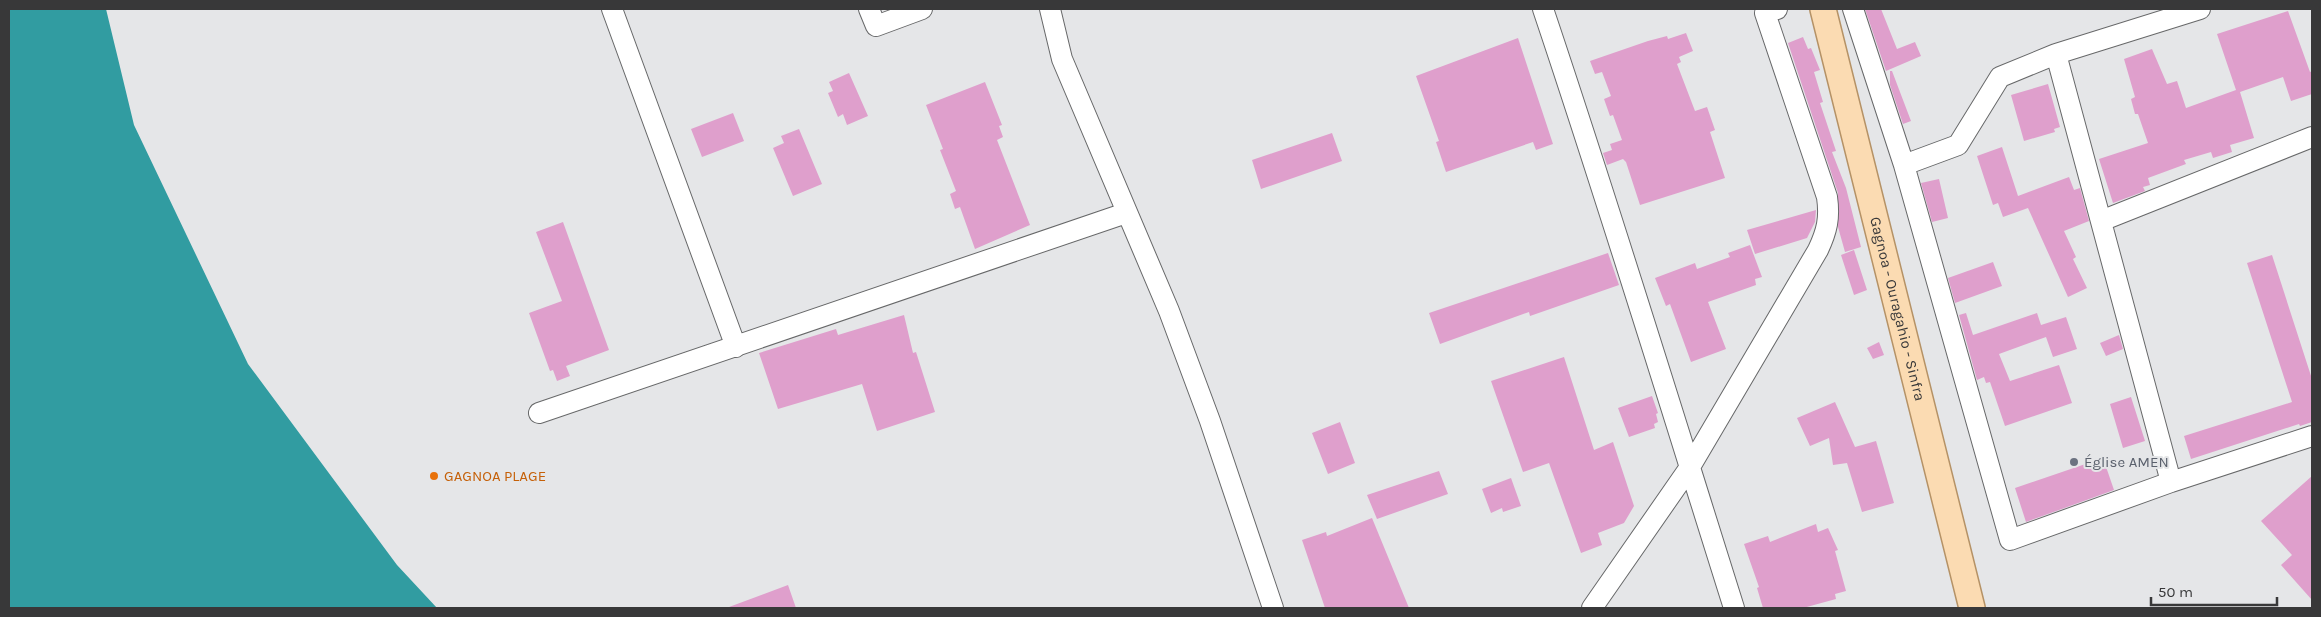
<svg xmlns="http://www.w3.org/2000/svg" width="2321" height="617" font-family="Karla,sans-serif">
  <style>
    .water { fill: #319ca1 }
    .building { fill: #df9fcc }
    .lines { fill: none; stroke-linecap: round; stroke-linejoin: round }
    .minor-casing { stroke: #676869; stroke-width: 22 }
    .major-casing { stroke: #b59266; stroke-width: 28 }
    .minor { stroke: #fff; stroke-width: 20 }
    .major { stroke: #fbdbb2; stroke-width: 25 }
    .worship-dot { fill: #6b7280; stroke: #e5e6e8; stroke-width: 2 }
    .food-dot { fill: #e8710a; stroke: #e5e6e8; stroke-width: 2 }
    .labels { text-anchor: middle; stroke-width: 4; stroke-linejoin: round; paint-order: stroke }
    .street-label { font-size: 15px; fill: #383839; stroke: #e5e6e8 }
    .worship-label { font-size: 15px; fill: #5b616d; stroke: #e5e6e8; text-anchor: start }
    .food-label { font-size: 15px; fill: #c56008; stroke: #e5e6e8; text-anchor: start }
  </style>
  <rect width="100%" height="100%" fill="#e5e6e8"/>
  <path class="water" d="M 9,9 L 106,9 L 134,125 L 248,364 L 397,565 L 437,608 L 9,608 Z"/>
  <path class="building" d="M 1865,9 L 1881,9 L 1897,49 L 1915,42 L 1921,56 L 1886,71 Z
    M 2288,11 L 2310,72 L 2312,71 L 2312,94 L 2291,101 L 2283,77 L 2240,92 L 2254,138 L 2230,145 L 2232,152 L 2213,158 L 2211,152 L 2184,160 L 2186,164 L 2148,178 L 2150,185 L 2143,187 L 2145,191 L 2113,203 L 2099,159 L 2148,143 L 2138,114 L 2135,114 L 2131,99 L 2135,97 L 2124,59 L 2152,49 L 2167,84 L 2177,81 L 2186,108 L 2236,90 L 2217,34 Z
    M 1686,33 L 1693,51 L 1679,57 L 1681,62 L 1677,64 L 1695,111 L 1707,107 L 1715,130 L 1710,132 L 1725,178 L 1640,205 L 1626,162 L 1623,159 L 1607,165 L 1603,153 L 1612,150 L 1610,144 L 1622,140 L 1613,115 L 1610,116 L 1604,99 L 1611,96 L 1602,72 L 1595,74 L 1590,61 L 1648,41 L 1667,36 L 1668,39 Z
    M 1803,37 L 1808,49 L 1811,48 L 1820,70 L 1814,72 L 1823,102 L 1820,103 L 1836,151 L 1832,152 L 1846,188 L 1861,247 L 1845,252 L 1838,227 L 1838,193 L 1788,43 Z
    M 1518,38 L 1553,144 L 1536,150 L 1533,142 L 1446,172 L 1436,142 L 1439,141 L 1416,76 Z
    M 1890,71 L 1892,71 L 1911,121 L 1903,124 L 1890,85 Z
    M 849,73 L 868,116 L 847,125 L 843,114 L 838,117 L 828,93 L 833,91 L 829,82 Z
    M 985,82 L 1002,125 L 999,126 L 1003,137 L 997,140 L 1030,225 L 975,249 L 960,207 L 955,209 L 950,194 L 956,191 L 940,150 L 943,149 L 926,105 Z
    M 2048,84 L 2060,127 L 2054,129 L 2055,132 L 2024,141 L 2011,95 Z
    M 733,113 L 744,141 L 702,157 L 691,129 Z
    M 799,129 L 822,184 L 793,196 L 773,148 L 784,143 L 781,136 Z
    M 1332,133 L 1342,161 L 1261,189 L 1252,160 Z
    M 2002,147 L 2018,196 L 2069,177 L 2074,190 L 2080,188 L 2089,221 L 2064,231 L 2076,257 L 2073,259 L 2087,288 L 2068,297 L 2028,208 L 2003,217 L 1998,203 L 1993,205 L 1977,156 Z
    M 1939,179 L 1948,218 L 1932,222 L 1921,183 Z
    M 1816,210 L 1815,222 L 1807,238 L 1755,254 L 1747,230 Z
    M 563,222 L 609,350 L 566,366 L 570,376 L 557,381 L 553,370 L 550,371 L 529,313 L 562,301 L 536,232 Z
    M 1750,245 L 1762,277 L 1755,279 L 1756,285 L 1708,302 L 1726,349 L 1691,362 L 1670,304 L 1666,306 L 1655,278 L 1695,263 L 1697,269 L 1730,257 L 1728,253 Z
    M 1854,250 L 1867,290 L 1854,295 L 1841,255 Z
    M 1608,253 L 1619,285 L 1530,316 L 1529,312 L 1440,344 L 1429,313 Z
    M 2272,255 L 2312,379 L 2312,422 L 2300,426 L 2299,424 L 2191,459 L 2184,436 L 2292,402 L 2247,263 Z
    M 1993,262 L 2002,286 L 1955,303 L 1948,278 Z
    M 1966,313 L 1973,335 L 2037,313 L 2041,325 L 2066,317 L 2077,349 L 2053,357 L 2046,337 L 1999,354 L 2010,381 L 2059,365 L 2072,403 L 2005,426 L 1990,382 L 1986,383 L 1984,377 L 1977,380 L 1959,315 Z
    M 904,315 L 913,353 L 916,352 L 935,412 L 877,431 L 862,384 L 778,409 L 759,353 L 836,329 L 838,335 Z
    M 2119,335 L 2123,349 L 2106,356 L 2100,343 Z
    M 1879,342 L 1884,355 L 1873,359 L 1867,348 Z
    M 1564,357 L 1594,450 L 1613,442 L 1634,506 L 1624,523 L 1598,533 L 1602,545 L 1581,553 L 1549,463 L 1523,472 L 1491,381 Z
    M 1652,396 L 1658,413 L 1656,414 L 1658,422 L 1654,424 L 1655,428 L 1629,437 L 1618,408 Z
    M 2131,397 L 2145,441 L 2123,448 L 2110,404 Z
    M 1835,402 L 1855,447 L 1876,441 L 1894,503 L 1862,512 L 1847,463 L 1833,465 L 1829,438 L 1810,446 L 1797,418 Z
    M 1340,422 L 1355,463 L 1328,474 L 1312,433 Z
    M 2103,458 L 2114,490 L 2026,522 L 2015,488 Z
    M 1439,471 L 1448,494 L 1377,519 L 1367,495 Z
    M 2312,476 L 2312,600 L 2281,565 L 2292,555 L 2261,521 Z
    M 1511,478 L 1521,506 L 1503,512 L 1502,508 L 1491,513 L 1482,489 Z
    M 1372,518 L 1409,608 L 1325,608 L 1302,540 L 1326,532 L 1327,536 Z
    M 1816,524 L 1818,532 L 1828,528 L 1838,550 L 1835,551 L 1846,591 L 1835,594 L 1836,599 L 1803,608 L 1763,608 L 1757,588 L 1759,587 L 1744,544 L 1768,536 L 1770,542 Z
    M 788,585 L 796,608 L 730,608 L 729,607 Z"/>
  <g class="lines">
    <defs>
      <path id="minor" d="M 612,9 L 736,347
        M 869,9 L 876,26 L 922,9
        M 1050,9 L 1062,59 L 1169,311 L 1210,421 L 1273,608
        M 1543,9 C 1610,208 1671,408 1734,608
        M 1853,9 L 1904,165 L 2010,540 L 2171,482
        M 2200,9 L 2056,54 L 2171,482 L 2312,436
        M 1904,165 L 1958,145 L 2000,77 L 2056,54
        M 2101,221 L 2312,137
        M 539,413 L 1126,213
        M 1592,608 L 1690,467 L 1818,250 C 1827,231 1830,218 1827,197 L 1765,13 L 1777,9"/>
      <g id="major">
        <path id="s1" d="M 1823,9 L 1972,608"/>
      </g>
    </defs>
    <use href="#minor" class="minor-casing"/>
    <use href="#major" class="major-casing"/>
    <use href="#minor" class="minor"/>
    <use href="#major" class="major"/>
  </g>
  <circle class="worship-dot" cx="2074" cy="462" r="5"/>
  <circle class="food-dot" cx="434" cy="476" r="5"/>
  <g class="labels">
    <g class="street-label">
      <text dy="5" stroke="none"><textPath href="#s1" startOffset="309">Gagnoa - Ouragahio - Sinfra</textPath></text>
    </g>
    <g class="worship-label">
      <text x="2084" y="467">Église AMEN</text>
    </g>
    <g class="food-label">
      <text x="444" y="481">GAGNOA PLAGE</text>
    </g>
  </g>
  <rect width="2321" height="617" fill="none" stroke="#383839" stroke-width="20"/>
  <path d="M2151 597v8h126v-8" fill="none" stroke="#383839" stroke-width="2.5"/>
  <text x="2158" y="597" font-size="15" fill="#383839" stroke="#e5e6e8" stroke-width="4" paint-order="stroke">50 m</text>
</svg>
